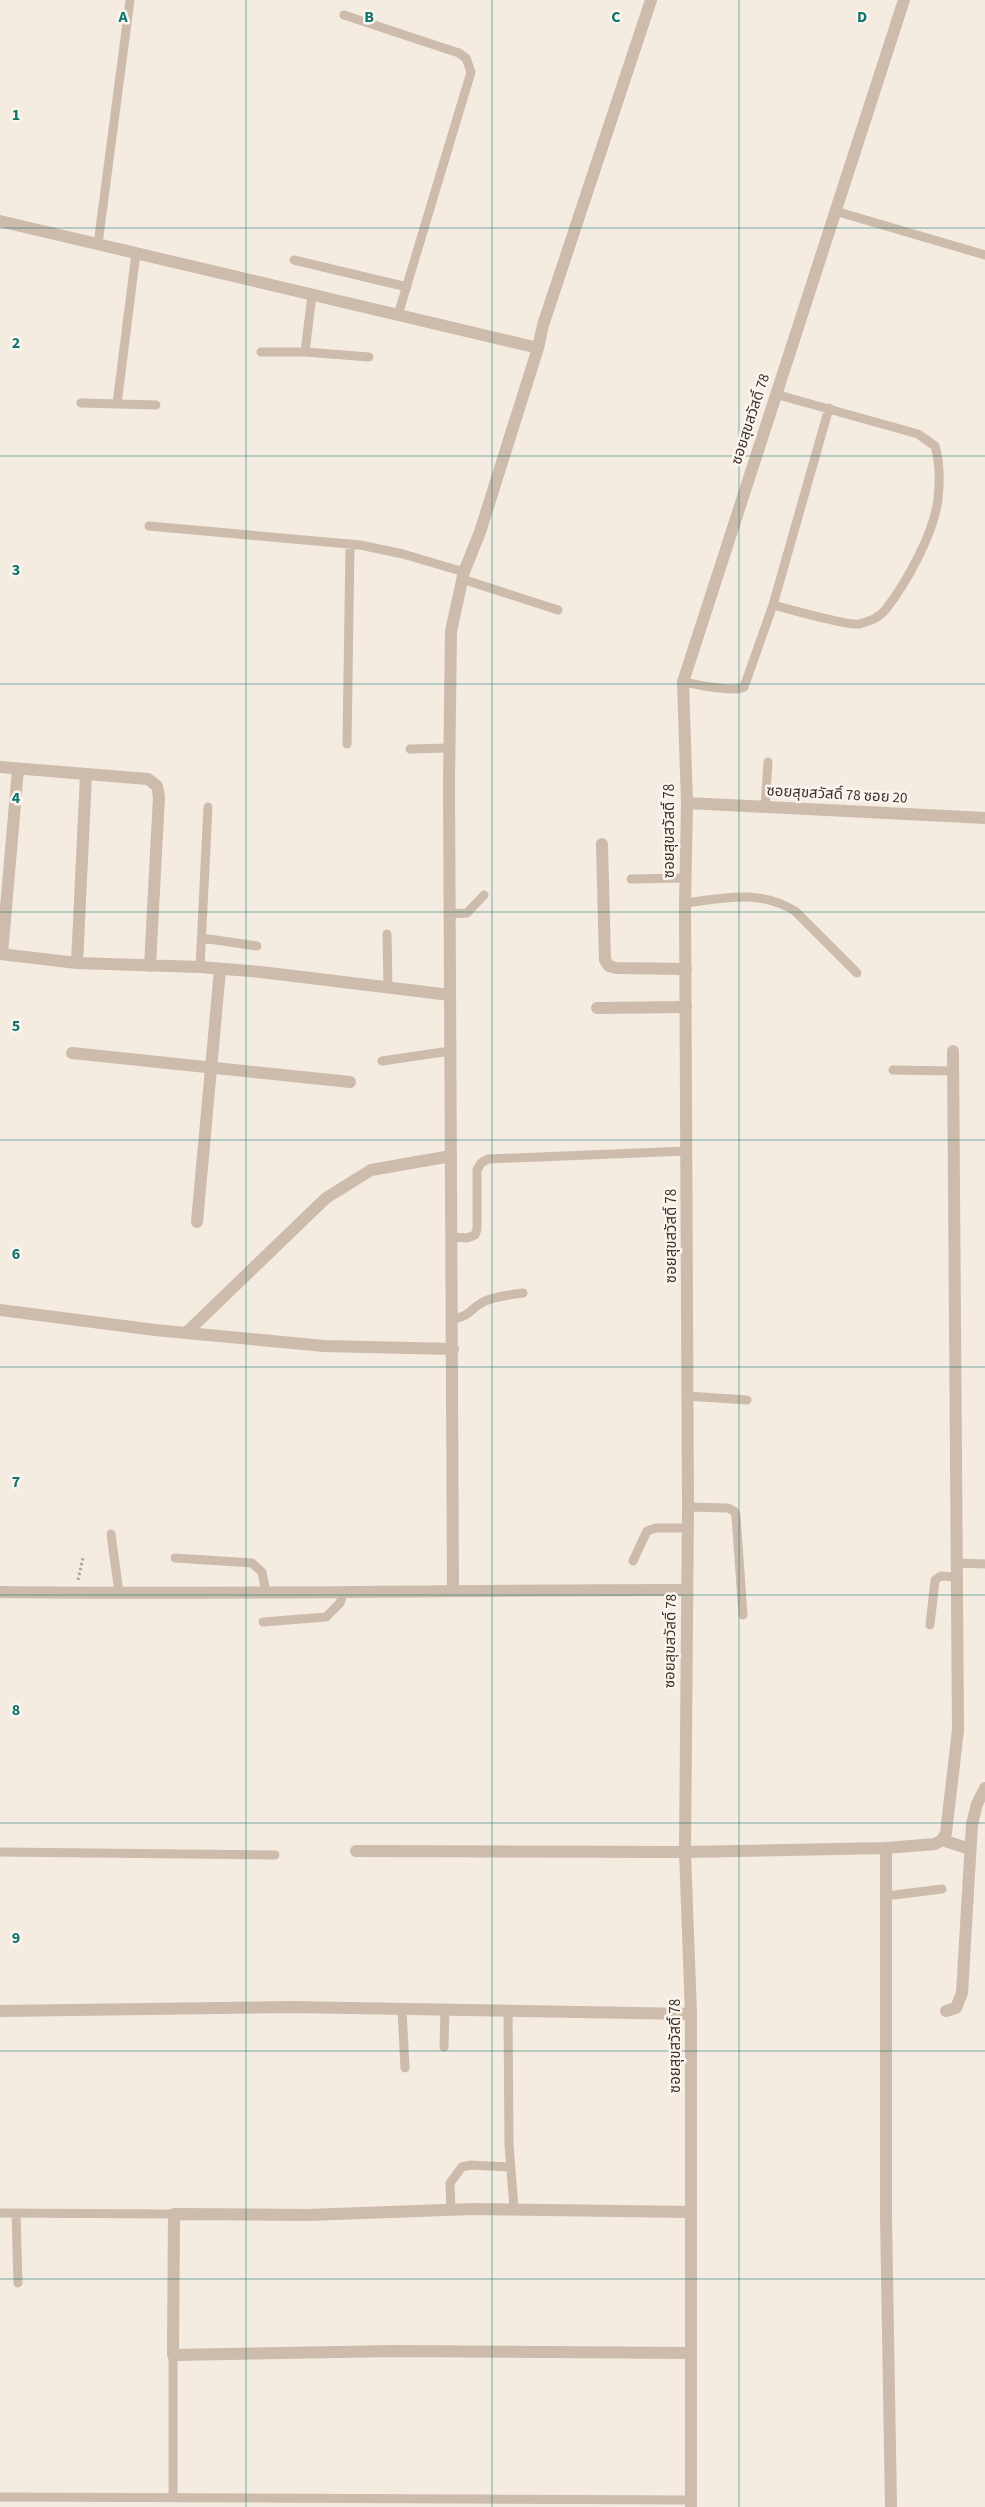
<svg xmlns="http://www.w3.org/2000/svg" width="985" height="2507" font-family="'Source Sans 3','Noto Sans Thai',sans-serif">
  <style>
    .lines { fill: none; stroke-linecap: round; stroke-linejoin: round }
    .path { stroke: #b9a596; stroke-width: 3; stroke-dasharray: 2.5 2.5; stroke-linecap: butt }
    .service { stroke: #cdbbac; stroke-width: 9 }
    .minor { stroke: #cdbbac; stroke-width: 12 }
    .tertiary { stroke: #cdbbac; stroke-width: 12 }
    .grid { fill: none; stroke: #0f766e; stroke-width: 1; stroke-opacity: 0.55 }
    .labels { text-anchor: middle; stroke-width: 5; stroke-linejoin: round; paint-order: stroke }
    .street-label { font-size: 15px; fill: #3b302b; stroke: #fbf5ee }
    .grid-label { font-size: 16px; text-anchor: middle; font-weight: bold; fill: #0f766e; stroke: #fbf5ee; stroke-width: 5; stroke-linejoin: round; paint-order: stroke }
  </style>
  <rect width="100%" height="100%" fill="#f4ebe1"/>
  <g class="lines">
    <path class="path" d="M 78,1580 L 83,1558"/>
    <path class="service" d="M 344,15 L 459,53 L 466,58 L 471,72 L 398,315
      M 835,211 L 985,255
      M 98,244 L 130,0
      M 294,260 L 407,287
      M 261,352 L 305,352 L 369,357
      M 305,352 L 312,295
      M 81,403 L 156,405
      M 117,404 L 136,253
      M 149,526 L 360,545 L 403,554 L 464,572
      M 462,579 L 558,610
      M 773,605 C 789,609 848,626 859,624 C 870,621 879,618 886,609 C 907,582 934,533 938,499 C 940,481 940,463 935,446 L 918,434 L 775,394
      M 683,682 C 696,684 733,693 744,687 L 773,605 L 829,408
      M 347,744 L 350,544
      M 410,749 L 449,748
      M 765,807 L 768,762
      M 631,879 L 685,878
      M 685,903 C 724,898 759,889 795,911 L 857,973
      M 449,914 L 467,913 L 484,895
      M 387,934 L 388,987
      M 202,938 L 257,946
      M 200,967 L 208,807
      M 382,1061 L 450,1051
      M 893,1070 L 953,1071
      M 451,1237 L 467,1238 L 475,1235 L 477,1229 L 477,1170 L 481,1163 L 488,1159 L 687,1151
      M 452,1319 C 473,1315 468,1310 483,1302 C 495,1296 510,1295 523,1293
      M 687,1396 L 747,1400
      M 688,1507 L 728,1508 L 734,1511 L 736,1516 L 743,1615
      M 111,1534 L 119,1593
      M 175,1558 L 252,1563 L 262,1572 L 266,1593
      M 633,1561 L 647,1531 L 656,1528 L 688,1528
      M 956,1563 L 985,1564
      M 263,1622 L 326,1617 L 340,1603 L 343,1594
      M 930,1625 L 935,1580 L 941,1576 L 956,1577
      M 0,1852 L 275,1855
      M 886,1896 L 942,1889
      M 402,2009 L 405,2068
      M 508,2011 L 509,2144 L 514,2209
      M 444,2047 L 445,2010
      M 451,2209 L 450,2183 L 462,2167 L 471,2165 L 509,2167
      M 0,2213 L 174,2214
      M 16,2213 L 18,2283
      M 0,2497 L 691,2500
      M 173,2497 L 173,2355"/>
    <path class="minor" d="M 0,221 L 538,348
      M 0,767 L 148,779 L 157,786 L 159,797 L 150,966
      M 602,844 L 605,960 L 609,966 L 616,968 L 686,969
      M 0,954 L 77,963 L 200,967 L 261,972 L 450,995
      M 2,954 L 18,769
      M 77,963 L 86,775
      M 597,1008 L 686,1007
      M 72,1053 L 350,1082
      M 197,1222 L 220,970
      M 0,1310 L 155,1330 L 324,1346 L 453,1349
      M 186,1333 L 326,1198 L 371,1170 L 451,1156
      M 453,1591 L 449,783 L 451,631 L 464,572 L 480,532 L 538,348 L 543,325 L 651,0
      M 0,1592 C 229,1595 458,1590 687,1590
      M 942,1840 L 970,1849
      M 886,1848 L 886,2216 L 891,2507
      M 356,1851 L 685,1852 L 886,1848 L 935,1844 L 942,1840 L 946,1833 L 958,1730 L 953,1051
      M 0,2011 L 292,2007 L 691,2014
      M 946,2011 L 956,2008 L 962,1993 L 972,1824 L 977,1804 L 985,1788
      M 690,2353 L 394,2351 L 173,2355 L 174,2214 L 307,2215 L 473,2209 L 691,2212"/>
    <path class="tertiary" d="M 687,803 L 985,818
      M 691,2507 L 691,2014 L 685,1852 L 688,1507 L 685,903 L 687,803 L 683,682 L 904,0"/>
  </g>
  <path class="grid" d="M 246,0 L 246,2507M 492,0 L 492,2507M 739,0 L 739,2507M 0,228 L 985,228M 0,456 L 985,456M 0,684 L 985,684M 0,912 L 985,912M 0,1140 L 985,1140M 0,1367 L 985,1367M 0,1595 L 985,1595M 0,1823 L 985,1823M 0,2051 L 985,2051M 0,2279 L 985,2279"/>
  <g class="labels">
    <g class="street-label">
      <text transform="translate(750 419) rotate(-72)" y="5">ซอยสุขสวัสดิ์ 78</text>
      <text transform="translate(837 794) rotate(3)" y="5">ซอยสุขสวัสดิ์ 78 ซอย 20</text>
      <text transform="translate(669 831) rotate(-90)" y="5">ซอยสุขสวัสดิ์ 78</text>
      <text transform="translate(671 1236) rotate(-90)" y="5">ซอยสุขสวัสดิ์ 78</text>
      <text transform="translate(670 1641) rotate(-89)" y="5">ซอยสุขสวัสดิ์ 78</text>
      <text transform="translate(675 2046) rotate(-90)" y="5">ซอยสุขสวัสดิ์ 78</text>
    </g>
  </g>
  <g class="grid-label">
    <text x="123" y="22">A</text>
    <text x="369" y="22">B</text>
    <text x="616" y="22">C</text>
    <text x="862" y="22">D</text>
    <text x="16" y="120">1</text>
    <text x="16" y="348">2</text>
    <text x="16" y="575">3</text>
    <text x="16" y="803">4</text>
    <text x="16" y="1031">5</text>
    <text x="16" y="1259">6</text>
    <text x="16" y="1487">7</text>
    <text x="16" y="1715">8</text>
    <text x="16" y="1943">9</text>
  </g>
</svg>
